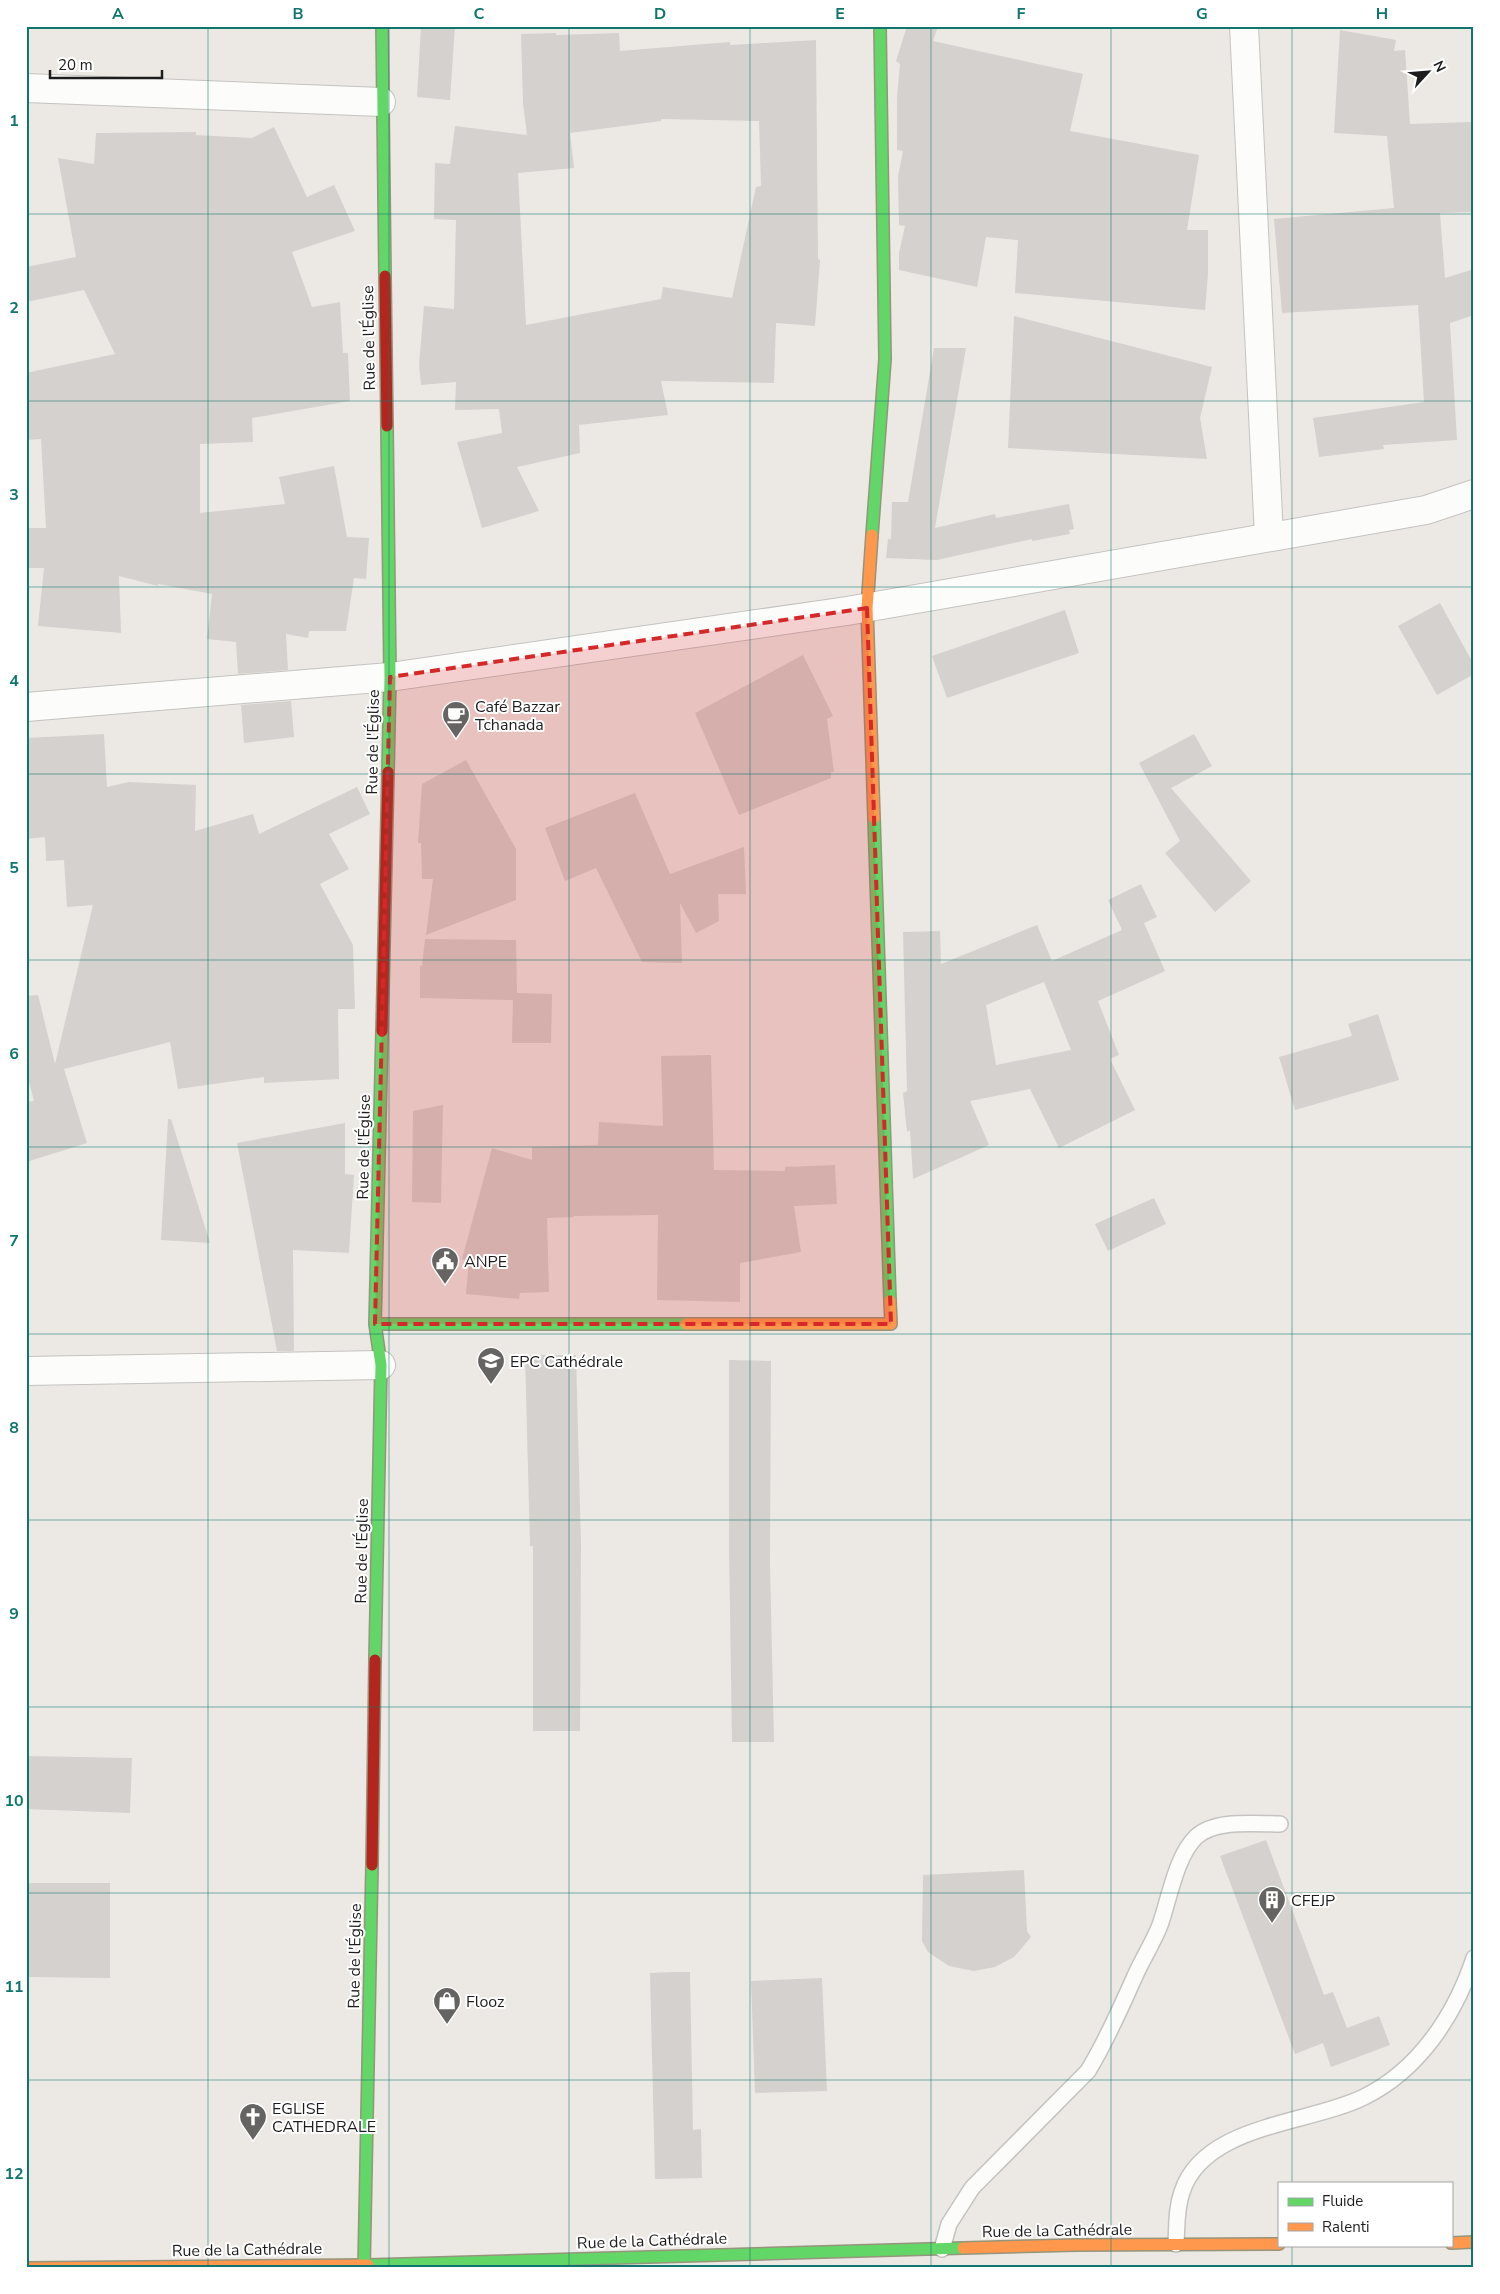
<svg xmlns="http://www.w3.org/2000/svg" width="1500" height="2294" font-family="'Nunito Sans',sans-serif">
  <style>
    .building { fill: #d4d1ce; fill-rule: evenodd }
    .lines { fill: none; stroke-linecap: round; stroke-linejoin: round }
    .lane-casing { stroke: #c4c3c1; stroke-width: 18 }
    .street-casing { stroke: #c4c3c1; stroke-width: 30 }
    .fast-casing { stroke: #95957c; stroke-width: 14 }
    .slow-casing { stroke: #95957c; stroke-width: 14 }
    .jam-casing { stroke: #95957c; stroke-width: 14 }
    .lane { stroke: #fcfcfb; stroke-width: 15 }
    .street { stroke: #fcfcfb; stroke-width: 28 }
    .fast { stroke: #63d668; stroke-width: 11 }
    .slow { stroke: #ff974d; stroke-width: 11 }
    .jam { stroke: #b3261e; stroke-width: 11 }
    .marked { fill: #d62828; fill-opacity: 0.2; stroke: #d62828; stroke-width: 4; stroke-dasharray: 10 6; stroke-linejoin: round }
    .grid { fill: none; stroke: #0f766e; stroke-width: 1; stroke-opacity: 0.55 }
    .labels { text-anchor: middle; stroke-width: 4; stroke-linejoin: round; paint-order: stroke }
    .street-label { font-size: 16px; fill: #1d1d1d; stroke: #fff }
    .poi-label { font-size: 16px; fill: #1d1d1d; stroke: #fff; text-anchor: start }
    .neatline { fill: none; stroke: #0f766e; stroke-width: 2 }
    .grid-label { font-size: 16px; text-anchor: middle; font-weight: bold; fill: #0f766e }
  </style>
  <rect width="100%" height="100%" fill="#ece9e5"/>
  <path class="building" d="M 421,26 L 455,26 L 450,100 L 417,97 Z
    M 907,26 L 938,26 L 933,41 L 1083,74 L 1070,131 L 1199,155 L 1187,230 L 1208,230 L 1208,274 L 1205,310 L 1015,293 L 1018,240 L 986,237 L 977,287 L 899,270 L 899,253 L 905,226 L 899,225 L 898,176 L 903,151 L 897,150 L 897,97 L 900,64 L 896,61 Z
    M 1340,30 L 1396,40 L 1394,51 L 1405,50 L 1410,124 L 1471,122 L 1474,212 L 1440,213 L 1445,278 L 1474,269 L 1474,315 L 1450,323 L 1457,440 L 1383,445 L 1384,449 L 1319,457 L 1313,418 L 1424,402 L 1418,305 L 1282,313 L 1274,219 L 1394,208 L 1387,136 L 1334,133 Z
    M 556,33 L 556,35 L 619,33 L 620,51 L 730,42 L 730,45 L 816,40 L 818,259 L 820,260 L 815,326 L 776,323 L 774,383 L 661,381 L 668,415 L 579,425 L 580,453 L 517,467 L 539,511 L 482,528 L 457,442 L 502,433 L 499,409 L 455,410 L 456,382 L 421,385 L 419,365 L 424,306 L 454,309 L 456,220 L 434,219 L 435,163 L 450,164 L 455,126 L 527,135 L 523,103 L 521,34 ZM 661,119 L 759,121 L 761,186 L 756,187 L 732,298 L 663,287 L 661,299 L 526,325 L 518,173 L 574,168 L 570,133 L 661,121 Z
    M 274,127 L 307,197 L 334,185 L 355,231 L 292,252 L 312,307 L 340,302 L 343,353 L 348,353 L 350,401 L 252,418 L 253,442 L 200,444 L 200,513 L 285,504 L 279,477 L 334,466 L 347,537 L 369,538 L 366,579 L 354,578 L 346,631 L 309,631 L 308,638 L 286,634 L 288,670 L 238,674 L 236,642 L 207,639 L 212,594 L 158,584 L 158,586 L 119,576 L 121,633 L 38,626 L 44,568 L 26,568 L 26,528 L 46,528 L 41,439 L 26,440 L 26,373 L 115,354 L 84,290 L 26,302 L 26,267 L 76,257 L 58,158 L 94,164 L 96,133 L 196,132 L 196,135 L 252,138 Z
    M 1014,316 L 1212,367 L 1200,418 L 1207,459 L 1008,448 Z
    M 934,348 L 966,348 L 935,528 L 995,514 L 996,518 L 1069,504 L 1074,529 L 1069,530 L 1070,534 L 1032,541 L 1032,539 L 937,560 L 886,558 L 888,539 L 891,539 L 892,502 L 908,502 Z
    M 1440,603 L 1474,665 L 1474,674 L 1437,695 L 1398,626 Z
    M 1065,610 L 1079,653 L 947,698 L 932,656 Z
    M 803,655 L 833,716 L 827,719 L 834,772 L 831,772 L 831,778 L 739,815 L 695,713 Z
    M 291,701 L 294,737 L 244,743 L 241,705 Z
    M 104,734 L 107,787 L 129,782 L 196,785 L 195,831 L 253,814 L 259,834 L 357,787 L 370,814 L 329,834 L 349,869 L 320,884 L 353,945 L 355,1009 L 338,1009 L 339,1079 L 264,1083 L 264,1077 L 178,1089 L 170,1042 L 64,1069 L 87,1143 L 26,1162 L 26,1102 L 34,1101 L 26,1070 L 26,996 L 38,995 L 55,1064 L 93,905 L 67,907 L 64,860 L 46,861 L 45,837 L 26,839 L 26,738 Z
    M 1194,734 L 1212,766 L 1171,788 L 1251,881 L 1215,912 L 1165,853 L 1180,841 L 1139,763 Z
    M 466,760 L 516,849 L 516,900 L 426,935 L 433,879 L 422,879 L 421,843 L 418,843 L 422,784 Z
    M 635,793 L 670,874 L 744,847 L 746,894 L 718,894 L 719,921 L 696,933 L 680,903 L 682,963 L 642,962 L 596,868 L 565,881 L 545,828 Z
    M 1141,884 L 1157,917 L 1144,923 L 1165,971 L 1098,1001 L 1119,1055 L 1110,1059 L 1135,1110 L 1059,1148 L 1030,1089 L 970,1101 L 989,1145 L 913,1179 L 910,1130 L 907,1132 L 903,1093 L 907,1091 L 903,932 L 940,931 L 941,964 L 1037,925 L 1052,961 L 1122,930 L 1108,900 ZM 1044,982 L 1071,1050 L 996,1065 L 986,1005 Z
    M 425,939 L 516,940 L 517,993 L 552,994 L 551,1043 L 512,1043 L 513,1000 L 420,998 L 420,966 L 422,966 Z
    M 1378,1014 L 1399,1080 L 1295,1110 L 1279,1057 L 1352,1036 L 1348,1024 Z
    M 711,1055 L 714,1170 L 785,1171 L 785,1167 L 835,1165 L 837,1204 L 794,1206 L 801,1252 L 740,1263 L 740,1302 L 657,1300 L 658,1215 L 574,1216 L 574,1217 L 547,1218 L 549,1292 L 520,1293 L 519,1299 L 466,1294 L 469,1260 L 462,1259 L 492,1148 L 532,1160 L 532,1147 L 598,1145 L 599,1122 L 663,1126 L 661,1056 Z
    M 443,1105 L 441,1203 L 412,1202 L 413,1111 Z
    M 168,1119 L 171,1119 L 210,1243 L 161,1240 Z
    M 345,1123 L 345,1174 L 354,1175 L 349,1253 L 293,1250 L 294,1351 L 277,1351 L 237,1143 Z
    M 1154,1198 L 1166,1224 L 1108,1251 L 1095,1224 Z
    M 525,1355 L 576,1355 L 581,1545 L 580,1731 L 533,1731 L 533,1546 L 530,1546 Z
    M 729,1360 L 771,1361 L 770,1564 L 774,1742 L 732,1742 L 729,1546 Z
    M 26,1756 L 132,1758 L 130,1813 L 26,1809 Z
    M 1266,1840 L 1324,1995 L 1333,1992 L 1347,2028 L 1379,2016 L 1390,2045 L 1331,2067 L 1323,2043 L 1295,2054 L 1220,1856 Z
    M 1024,1870 L 1027,1931 L 1031,1937 L 1014,1957 L 995,1967 L 974,1971 L 949,1966 L 928,1952 L 922,1941 L 923,1875 Z
    M 26,1883 L 110,1883 L 110,1978 L 26,1977 Z
    M 674,1972 L 690,1972 L 693,2130 L 701,2129 L 702,2178 L 655,2179 L 650,1973 Z
    M 822,1978 L 827,2091 L 755,2093 L 751,1981 Z"/>
  <g class="lines">
    <defs>
      <path id="lane" d="M 1176,2244 C 1177,2226 1176,2209 1182,2192 C 1204,2124 1310,2124 1364,2097 C 1419,2070 1455,2015 1474,1958
        M 942,2249 L 949,2224 L 972,2188 L 1088,2071 C 1107,2040 1120,2009 1135,1976 C 1143,1958 1153,1943 1160,1925 C 1169,1900 1176,1856 1196,1837 C 1215,1819 1255,1824 1280,1824"/>
      <path id="street" d="M 1244,26 L 1269,537
        M 26,88 L 381,102
        M 26,707 L 390,677 L 847,611 L 1426,510 L 1474,494
        M 26,1371 L 381,1365"/>
      <path id="fast" d="M 382,26 L 385,276
        M 387,426 L 390,677 L 388,772
        M 872,535 L 885,359 L 880,26
        M 874,818 L 890,1301
        M 375,1324 L 686,1324
        M 375,1660 L 381,1365 L 375,1324 L 382,1031
        M 368,2265 L 963,2248
        M 364,2268 L 372,1865"/>
      <path id="slow" d="M 872,535 L 867,608 L 874,818
        M 686,1324 L 891,1324 L 890,1301
        M 1451,2243 L 1474,2242
        M 963,2248 L 1076,2245 L 1279,2244
        M 26,2268 L 368,2265"/>
      <path id="jam" d="M 385,276 L 387,426
        M 382,1031 L 388,772
        M 372,1865 L 375,1660"/>
    </defs>
    <use href="#lane" class="lane-casing"/>
    <use href="#street" class="street-casing"/>
    <use href="#fast" class="fast-casing"/>
    <use href="#slow" class="slow-casing"/>
    <use href="#jam" class="jam-casing"/>
    <use href="#lane" class="lane"/>
    <use href="#street" class="street"/>
    <use href="#fast" class="fast"/>
    <use href="#slow" class="slow"/>
    <use href="#jam" class="jam"/>
  </g>
  <path class="marked" d="M 867,608 L 891,1324 L 375,1324 L 390,677 Z"/>
  <path class="grid" d="M 208,26 L 208,2268M 389,26 L 389,2268M 569,26 L 569,2268M 750,26 L 750,2268M 931,26 L 931,2268M 1111,26 L 1111,2268M 1292,26 L 1292,2183M 26,214 L 1474,214M 26,401 L 1474,401M 26,587 L 1474,587M 26,774 L 1474,774M 26,960 L 1474,960M 26,1147 L 1474,1147M 26,1334 L 1474,1334M 26,1520 L 1474,1520M 26,1707 L 1474,1707M 26,1893 L 1474,1893M 26,2080 L 1474,2080M 1292,2245 L 1292,2268"/>
  <defs>
    <symbol id="cafe-pin" viewBox="-11 -11 22 30"><path d="M0 17L-7.5 6A9.5 9.5 0 1 1 7.5 6Z" fill="#656463" stroke="#fff"/><path d="M-5.5-4.5H6V0H3Q3 3.5 0 3.5H-2.5Q-5.5 3.5-5.5 0ZM3-3.2v2h1.7v-2ZM-6 4.5H4V6H-6Z" fill="#fff"/></symbol>
    <symbol id="civic-pin" viewBox="-11 -11 22 30"><path d="M0 17L-7.5 6A9.5 9.5 0 1 1 7.5 6Z" fill="#656463" stroke="#fff"/><path d="M-.6-6.5H3V-4.5H.6V-3L4-1V1h2V6H-6V1h2V-1L-.6-3ZM-1.2 2.5V6h2.4V2.5Z" fill="#fff"/></symbol>
    <symbol id="school-pin" viewBox="-11 -11 22 30"><path d="M0 17L-7.5 6A9.5 9.5 0 1 1 7.5 6Z" fill="#656463" stroke="#fff"/><path d="M0-5L7-2L0 1L-7-2ZM-4 1L0 2.5L4 1V4Q0 6-4 4Z" fill="#fff"/></symbol>
    <symbol id="building-pin" viewBox="-11 -11 22 30"><path d="M0 17L-7.5 6A9.5 9.5 0 1 1 7.5 6Z" fill="#656463" stroke="#fff"/><path d="M-4-6H4V6H1V3H-1V6H-4ZM-2.5-4.3h1.7v1.8h-1.7ZM.8-4.3h1.7v1.8H.8ZM-2.5-1h1.7V.8h-1.7ZM.8-1h1.7V.8H.8Z" fill="#fff"/></symbol>
    <symbol id="shop-pin" viewBox="-11 -11 22 30"><path d="M0 17L-7.5 6A9.5 9.5 0 1 1 7.5 6Z" fill="#656463" stroke="#fff"/><path d="M-5-2.5h2.3a2.7 3.5 0 0 1 5.4 0H5L5.5 6h-11ZM-1.5-2.5h3a1.5 2.3 0 0 0-3 0Z" fill="#fff"/></symbol>
    <symbol id="church-pin" viewBox="-11 -11 22 30"><path d="M0 17L-7.5 6A9.5 9.5 0 1 1 7.5 6Z" fill="#656463" stroke="#fff"/><path d="M-1.2-6h2.4v3.5h3.3v2.4h-3.3V6h-2.4V-.1h-3.3v-2.4h3.3Z" fill="#fff"/></symbol>
  </defs>
  <g fill-rule="evenodd">
    <use href="#cafe-pin" x="440" y="699" width="32" height="43"/>
    <use href="#civic-pin" x="429" y="1245" width="32" height="43"/>
    <use href="#school-pin" x="475" y="1345" width="32" height="43"/>
    <use href="#building-pin" x="1256" y="1884" width="32" height="43"/>
    <use href="#shop-pin" x="431" y="1985" width="32" height="43"/>
    <use href="#church-pin" x="237" y="2101" width="32" height="43"/>
  </g>
  <g class="labels">
    <g class="street-label">
      <text transform="translate(368 338) rotate(-91)" y="6">Rue de l'Église</text>
      <text transform="translate(372 742) rotate(-89)" y="6">Rue de l'Église</text>
      <text transform="translate(363 1147) rotate(-89)" y="6">Rue de l'Église</text>
      <text transform="translate(361 1551) rotate(-89)" y="6">Rue de l'Église</text>
      <text transform="translate(354 1956) rotate(-89)" y="6">Rue de l'Église</text>
      <text transform="translate(1057 2230) rotate(-1)" y="6">Rue de la Cathédrale</text>
      <text transform="translate(652 2240) rotate(-2)" y="6">Rue de la Cathédrale</text>
      <text transform="translate(247 2249) rotate(-1)" y="6">Rue de la Cathédrale</text>
    </g>
    <g class="poi-label">
      <text x="475" y="712">Café Bazzar<tspan x="475" dy="18">Tchanada</tspan></text>
      <text x="464" y="1267">ANPE</text>
      <text x="510" y="1367">EPC Cathédrale</text>
      <text x="1291" y="1906">CFEJP</text>
      <text x="466" y="2007">Flooz</text>
      <text x="272" y="2114">EGLISE<tspan x="272" dy="18">CATHEDRALE</tspan></text>
    </g>
  </g>
  <rect width="1500" height="2294" fill="none" stroke="#ffffff" stroke-width="55"/>
  <rect x="1278" y="2182" width="175" height="65" fill="#ffffff" stroke="#a5a5a5"/>
  <rect x="1288" y="2198" width="25" height="8" fill="#63d668" stroke="#a5a5a5"/>
  <text x="1322" y="2206" font-size="15" fill="#1d1d1d">Fluide</text>
  <rect x="1288" y="2223" width="25" height="8" fill="#ff974d" stroke="#a5a5a5"/>
  <text x="1322" y="2232" font-size="15" fill="#1d1d1d">Ralenti</text>
  <g transform="translate(1428 72) rotate(64)" stroke="#ffffff" stroke-width="4" paint-order="stroke">
  <path d="M0-4L9 19L0 12L-9 19Z" fill="#1d1d1d"/>
  <text y="-8" font-size="14" font-weight="bold" text-anchor="middle" fill="#1d1d1d">N</text>
  </g>
  <path d="M50 70v8h112v-8" fill="none" stroke="#1d1d1d" stroke-width="2.5"/>
  <text x="58" y="70" font-size="15" fill="#1d1d1d" stroke="#ffffff" stroke-width="4" paint-order="stroke">20 m</text>
  <rect x="28" y="28" width="1444" height="2238" class="neatline"/>
  <g class="grid-label">
    <text x="118" y="19">A</text>
    <text x="298" y="19">B</text>
    <text x="479" y="19">C</text>
    <text x="660" y="19">D</text>
    <text x="840" y="19">E</text>
    <text x="1021" y="19">F</text>
    <text x="1202" y="19">G</text>
    <text x="1382" y="19">H</text>
    <text x="14" y="126">1</text>
    <text x="14" y="313">2</text>
    <text x="14" y="500">3</text>
    <text x="14" y="686">4</text>
    <text x="14" y="873">5</text>
    <text x="14" y="1059">6</text>
    <text x="14" y="1246">7</text>
    <text x="14" y="1433">8</text>
    <text x="14" y="1619">9</text>
    <text x="14" y="1806">10</text>
    <text x="14" y="1992">11</text>
    <text x="14" y="2179">12</text>
  </g>
</svg>
